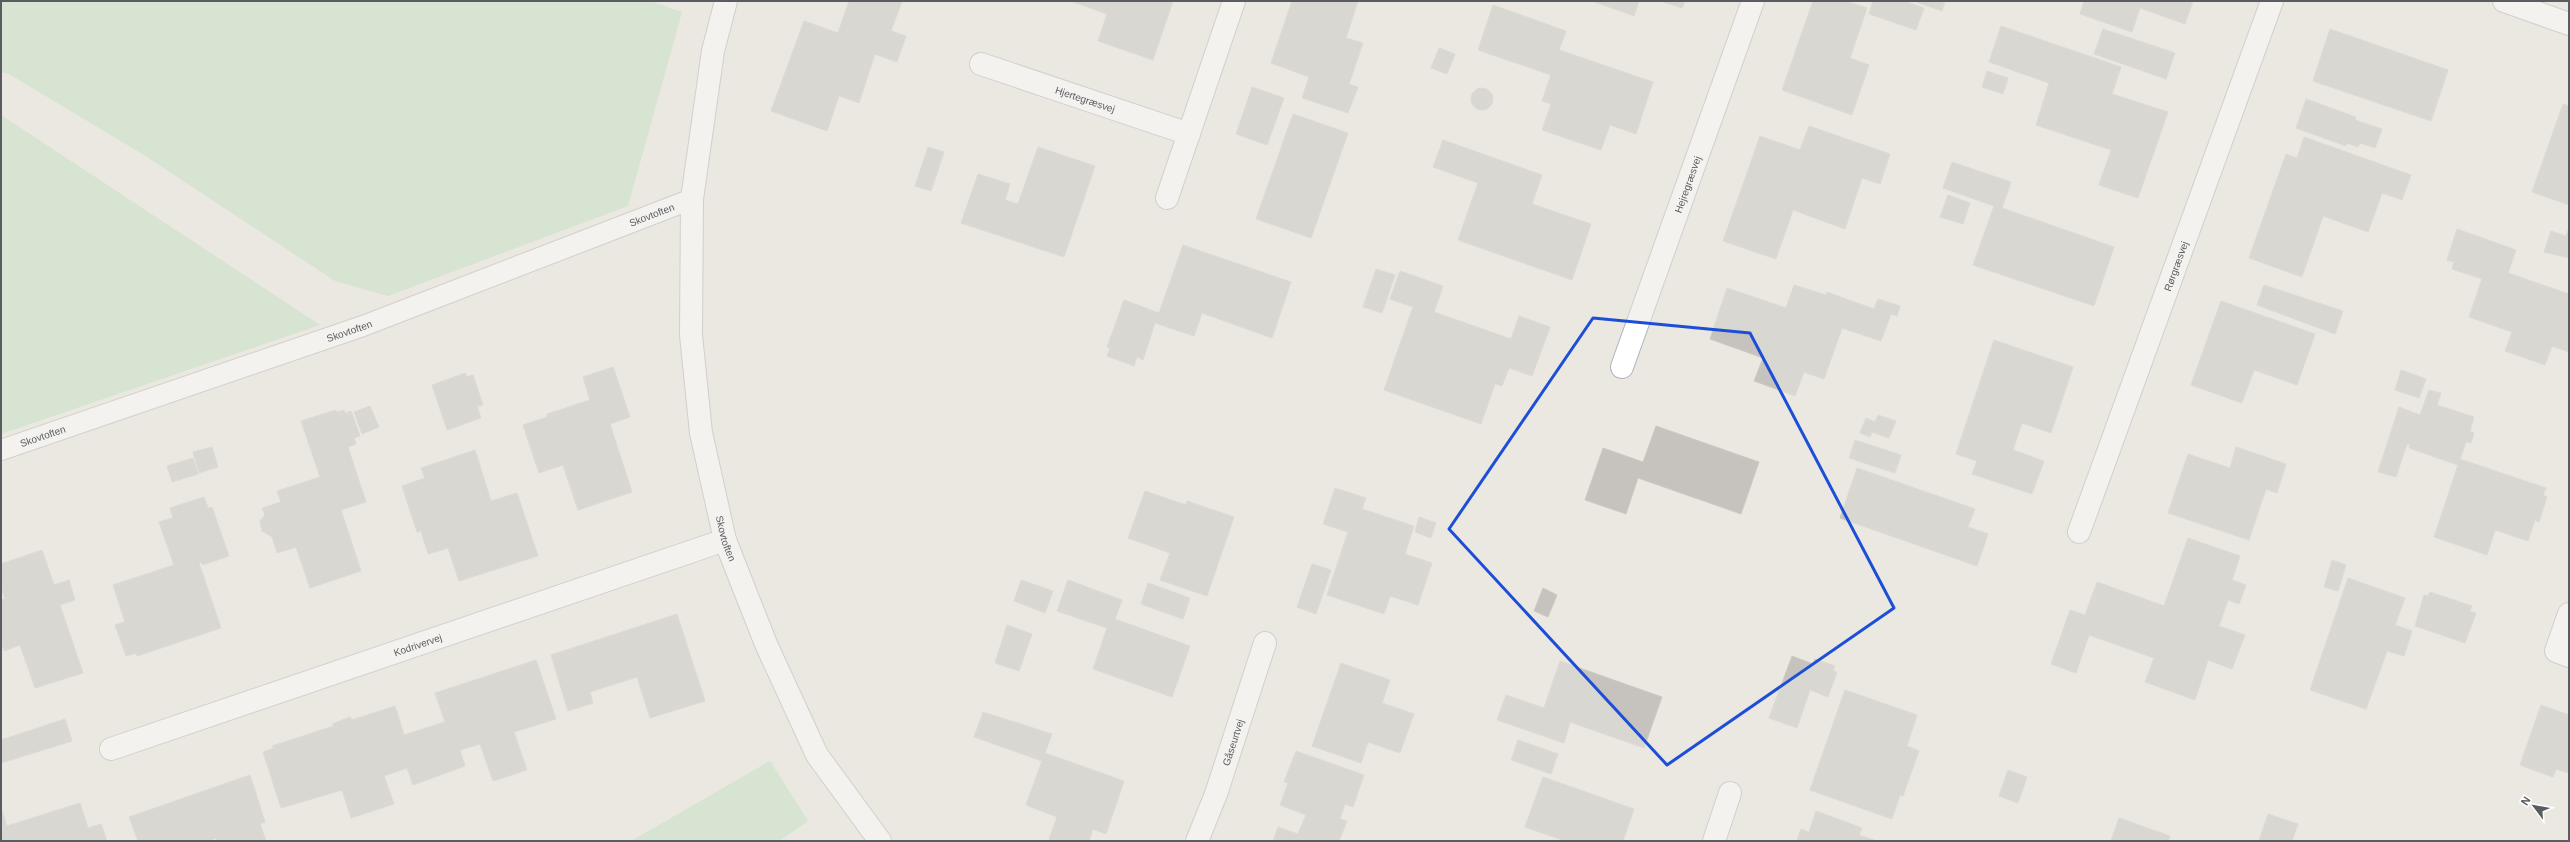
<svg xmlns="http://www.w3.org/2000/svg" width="2570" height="842" font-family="Arial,sans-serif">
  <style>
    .green { fill: #bfe0bf }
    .building { fill: #c6c3be; stroke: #cecac0 }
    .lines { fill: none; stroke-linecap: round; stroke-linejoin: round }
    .service-casing { stroke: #b1b3b7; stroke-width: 22 }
    .minor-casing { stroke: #b1b3b7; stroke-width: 24 }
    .service { stroke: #fff; stroke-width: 20 }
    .minor { stroke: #fff; stroke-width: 22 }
    .marked { fill: none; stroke: #1d4ed8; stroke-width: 3; stroke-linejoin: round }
    .labels { text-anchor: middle; stroke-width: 3.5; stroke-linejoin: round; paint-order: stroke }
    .street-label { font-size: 10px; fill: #595c60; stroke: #fff }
  </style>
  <rect width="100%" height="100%" fill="#eae8e0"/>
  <path class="green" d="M 1,1 L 650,1 L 682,12 L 628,206 L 388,296 L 335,281 L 144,155 L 9,74 L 1,72 Z
    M 1,115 L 320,325 L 1,434 Z
    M 770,761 L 808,821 L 779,841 L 631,841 Z"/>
  <path class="building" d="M 849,1 L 902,1 L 891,31 L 906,36 L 897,62 L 875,54 L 859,103 L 839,96 L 827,131 L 771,111 L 804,21 L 838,33 Z
    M 1071,1 L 1173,1 L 1153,60 L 1098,41 L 1107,14 Z
    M 1292,1 L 1358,1 L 1346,38 L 1363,43 L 1349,84 L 1358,87 L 1348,113 L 1302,98 L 1309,77 L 1271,63 Z
    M 1592,1 L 1639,1 L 1634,16 Z
    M 1661,1 L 1685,1 L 1682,8 Z
    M 1813,1 L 1846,1 L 1867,8 L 1850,58 L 1869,65 L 1852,115 L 1782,90 Z
    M 1873,1 L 1905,1 L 1924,8 L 1916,30 L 1869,14 Z
    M 1913,1 L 1945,1 L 1942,11 Z
    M 2084,1 L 2193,1 L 2185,24 L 2140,8 L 2132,32 L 2080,14 Z
    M 1493,5 L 1566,31 L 1559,50 L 1653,82 L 1636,134 L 1610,125 L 1601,150 L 1542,130 L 1551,104 L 1542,101 L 1551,75 L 1478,50 Z
    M 2001,26 L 2121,67 L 2112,94 L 2168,112 L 2138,198 L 2099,185 L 2111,150 L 2036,125 L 2049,83 L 1989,62 Z
    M 2103,29 L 2175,53 L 2166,79 L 2094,54 Z
    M 2330,29 L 2448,70 L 2431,121 L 2313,81 Z
    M 1439,48 L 1455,54 L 1447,74 L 1431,68 Z
    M 1987,71 L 2008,78 L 2003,94 L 1982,87 Z
    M 1252,87 L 1284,98 L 1267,145 L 1236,134 Z
    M1471 99a11 11 0 1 1 22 0a11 11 0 1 1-22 0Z
    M 2306,99 L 2356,117 L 2355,120 L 2382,129 L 2375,148 L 2360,143 L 2358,147 L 2347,143 L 2346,146 L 2296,128 Z
    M 2563,104 L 2569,106 L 2569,205 L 2532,192 Z
    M 1293,114 L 1348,133 L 1311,238 L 1256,219 Z
    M 1809,126 L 1890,154 L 1880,184 L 1862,178 L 1845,229 L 1793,210 L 1776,259 L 1723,241 L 1760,136 L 1800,150 Z
    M 2304,137 L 2411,175 L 2402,200 L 2382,193 L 2368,232 L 2323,216 L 2302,277 L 2249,258 L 2286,154 L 2297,158 Z
    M 1443,140 L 1542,175 L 1532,204 L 1591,224 L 1572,280 L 1458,240 L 1478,183 L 1433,167 Z
    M 928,147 L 944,152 L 931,191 L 915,186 Z
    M 1038,147 L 1095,166 L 1064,257 L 961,223 L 978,174 L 1010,184 L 1005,200 L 1018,204 Z
    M 1952,162 L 2011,182 L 2002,208 L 2114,247 L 2094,306 L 1973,265 L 1994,206 L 1943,188 Z
    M 1948,195 L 1970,203 L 1963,224 L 1940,217 Z
    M 2569,228 L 2569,258 L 2544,252 L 2551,231 L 2566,236 Z
    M 2457,229 L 2516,250 L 2508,273 L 2569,294 L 2569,352 L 2552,346 L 2545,365 L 2505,351 L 2512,332 L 2469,317 L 2482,279 L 2452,269 L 2454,262 L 2447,260 Z
    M 1183,245 L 1291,282 L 1272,338 L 1202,313 L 1194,336 L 1155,323 L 1143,360 L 1137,357 L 1134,366 L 1107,356 L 1110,348 L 1107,347 L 1124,300 L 1159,313 Z
    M 1376,269 L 1395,275 L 1382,313 L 1363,307 Z
    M 1400,271 L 1443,286 L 1434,312 L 1511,339 L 1519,316 L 1550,327 L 1532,376 L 1509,368 L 1502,386 L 1495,384 L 1481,424 L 1384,390 L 1413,307 L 1390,299 Z
    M 1794,285 L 1826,295 L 1827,292 L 1874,309 L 1878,299 L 1900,306 L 1897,316 L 1891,314 L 1881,341 L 1842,328 L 1824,379 L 1804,372 L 1795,396 L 1754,381 L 1763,358 L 1710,339 L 1727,288 L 1786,308 Z
    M 2264,285 L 2343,311 L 2335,334 L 2257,305 Z
    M 2221,301 L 2315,334 L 2297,385 L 2254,370 L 2242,403 L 2191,385 Z
    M 1994,340 L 2073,367 L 2051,433 L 2022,423 L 2013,450 L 2044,461 L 2032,494 L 1972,474 L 1977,461 L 1956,454 Z
    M 613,367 L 630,417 L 610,424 L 632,492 L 578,510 L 563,465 L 539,473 L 523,425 L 547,417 L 547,414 L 590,400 L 583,377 Z
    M 2401,370 L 2426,379 L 2419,398 L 2395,390 Z
    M 465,373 L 467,377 L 473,375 L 483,405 L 477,406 L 481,418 L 447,430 L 432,385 Z
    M 2429,390 L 2441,393 L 2437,405 L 2474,417 L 2470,431 L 2474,433 L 2471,443 L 2466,442 L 2460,459 L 2546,488 L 2543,495 L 2547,497 L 2539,522 L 2535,520 L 2528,541 L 2495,530 L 2487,555 L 2434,537 L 2458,465 L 2409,448 L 2410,444 L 2407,444 L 2396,477 L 2378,472 L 2399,407 L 2420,415 Z
    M 370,406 L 379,427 L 362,434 L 354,412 Z
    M 336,410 L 337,412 L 344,410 L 345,413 L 351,411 L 360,436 L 354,438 L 356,444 L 348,447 L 366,502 L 341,510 L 361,571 L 310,588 L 296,547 L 277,553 L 272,537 L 262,531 L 260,521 L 265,515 L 262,508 L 281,502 L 277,491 L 320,477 L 301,421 Z
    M 1878,415 L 1896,421 L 1889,438 L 1872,432 L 1870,437 L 1860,433 L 1866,418 L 1875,422 Z
    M 1656,426 L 1759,462 L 1741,514 L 1638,478 L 1626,514 L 1585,500 L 1603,448 L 1643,462 Z
    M 1855,440 L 1901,455 L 1895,473 L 1849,458 Z
    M 212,447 L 218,467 L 199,473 L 193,452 Z
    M 2236,447 L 2286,464 L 2277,493 L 2266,489 L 2249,540 L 2168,513 L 2188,454 L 2230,468 Z
    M 475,450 L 491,501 L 517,493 L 538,556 L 459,581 L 448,548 L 428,554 L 421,531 L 417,532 L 402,486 L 425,478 L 421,468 Z
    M 193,458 L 198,474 L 172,482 L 167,466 Z
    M 1857,468 L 1975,509 L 1968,527 L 1988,534 L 1977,566 L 1840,518 Z
    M 1335,488 L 1366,498 L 1362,509 L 1414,526 L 1405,554 L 1432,563 L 1418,605 L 1390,596 L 1384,614 L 1327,595 L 1348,532 L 1323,524 Z
    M 1145,491 L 1186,505 L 1187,501 L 1234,517 L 1207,596 L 1160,580 L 1170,553 L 1128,538 Z
    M 204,497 L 208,508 L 212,507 L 229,556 L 203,565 L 201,562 L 199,563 L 221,628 L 137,656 L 136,653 L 126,656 L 115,625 L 125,622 L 113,585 L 174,565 L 159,522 L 173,518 L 170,508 Z
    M 1419,517 L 1436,523 L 1431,538 L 1415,532 Z
    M 2188,538 L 2240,556 L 2232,580 L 2246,585 L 2239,604 L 2228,600 L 2219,626 L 2245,635 L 2232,669 L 2208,660 L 2195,700 L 2145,682 L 2154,658 L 2089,635 L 2076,673 L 2051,664 L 2070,610 L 2085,615 L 2097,582 L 2164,606 Z
    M 42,550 L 54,585 L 69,580 L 75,600 L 60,605 L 83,673 L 35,688 L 20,645 L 4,651 L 1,641 L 1,600 L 5,599 L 1,587 L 1,564 Z
    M 2332,560 L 2346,565 L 2338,591 L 2324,587 Z
    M 1312,564 L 1331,570 L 1316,614 L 1297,607 Z
    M 2348,578 L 2405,598 L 2395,625 L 2412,631 L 2404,656 L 2387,651 L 2366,709 L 2310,690 Z
    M 1021,580 L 1053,591 L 1045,613 L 1014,601 Z
    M 1068,580 L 1122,600 L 1115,619 L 1190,646 L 1172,697 L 1093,669 L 1107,628 L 1057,611 Z
    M 1148,583 L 1190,598 L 1183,619 L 1141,604 Z
    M 1543,588 L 1557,595 L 1548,617 L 1534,611 Z
    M 2430,592 L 2472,606 L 2470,611 L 2476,613 L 2465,643 L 2415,626 L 2424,595 L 2428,596 Z
    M 677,614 L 705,701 L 650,718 L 637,677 L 590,692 L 593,703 L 568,711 L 551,655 Z
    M 1007,625 L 1032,634 L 1019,671 L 995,663 Z
    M 1792,656 L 1813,664 L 1815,659 L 1835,666 L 1833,671 L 1837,672 L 1828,697 L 1810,690 L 1797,728 L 1769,718 Z
    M 536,660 L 556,719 L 514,732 L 527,770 L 493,781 L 480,744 L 460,750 L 465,766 L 413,785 L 407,768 L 384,776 L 394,804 L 351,818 L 342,790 L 281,808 L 263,752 L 274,748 L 272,746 L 334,726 L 332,724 L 350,717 L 352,720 L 395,706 L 404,735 L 445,722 L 435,693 Z
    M 1560,661 L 1662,697 L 1644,748 L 1570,722 L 1564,743 L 1497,720 L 1506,695 L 1544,708 Z
    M 1341,663 L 1390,680 L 1382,703 L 1414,714 L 1400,753 L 1368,742 L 1361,763 L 1312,746 Z
    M 1845,690 L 1917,715 L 1907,746 L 1919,751 L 1903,796 L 1900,795 L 1892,819 L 1810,790 Z
    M 2541,705 L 2569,715 L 2569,773 L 2556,769 L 2553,777 L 2520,765 Z
    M 983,712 L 1052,734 L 1045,753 L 1124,781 L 1106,834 L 1093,829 L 1089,841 L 1056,841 L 1049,839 L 1057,817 L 1026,805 L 1042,761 L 974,737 Z
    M 65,719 L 72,741 L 1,763 L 1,740 Z
    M 1518,740 L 1558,754 L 1551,774 L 1511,760 Z
    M 1296,751 L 1364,775 L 1353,807 L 1345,804 L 1340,819 L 1347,821 L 1339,841 L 1273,841 L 1278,827 L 1298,834 L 1306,815 L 1280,805 L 1288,783 L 1284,782 Z
    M 2008,770 L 2027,777 L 2018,803 L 1999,796 Z
    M 250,775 L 265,822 L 260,824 L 266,841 L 217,841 L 216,838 L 209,841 L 138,841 L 129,817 Z
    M 1543,777 L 1634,809 L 1623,841 L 1565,841 L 1525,827 Z
    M 80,803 L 88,828 L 101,824 L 107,841 L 1,841 L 1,808 L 7,826 Z
    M 1816,811 L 1862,828 L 1859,835 L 1877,841 L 1797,841 L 1801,829 L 1809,832 Z
    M 2268,814 L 2298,824 L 2292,841 L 2259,841 Z
    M 2119,818 L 2170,836 L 2168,841 L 2111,841 Z"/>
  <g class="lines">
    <defs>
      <g id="service">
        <path id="s1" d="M 1,450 L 363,326 L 692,199"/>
      </g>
      <g id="minor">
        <path id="s2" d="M 726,1 L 713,51 L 692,199 L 691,335 L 701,433 L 725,540 L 766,644 L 817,755 L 880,841"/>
        <path d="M 2504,1 L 2569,24"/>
        <path id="s3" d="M 981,64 L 1189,134"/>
        <path d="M 1167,198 L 1234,1"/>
        <path id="s4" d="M 1622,367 L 1753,1"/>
        <path id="s5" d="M 2079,532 L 2272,1"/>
        <path d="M 2569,614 L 2556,651 L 2569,656"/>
        <path id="s6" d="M 111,749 L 725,540"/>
        <path id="s7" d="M 1197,841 L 1216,794 L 1265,643"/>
        <path d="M 1714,841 L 1730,793"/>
      </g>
    </defs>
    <use href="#service" class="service-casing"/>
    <use href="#minor" class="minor-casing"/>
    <use href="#service" class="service"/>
    <use href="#minor" class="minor"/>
  </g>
  <path d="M0 0H2570V842H0ZM 1593,318 L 1750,333 L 1894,608 L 1667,765 L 1449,529 Z" fill="#eae8e0" fill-opacity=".55" fill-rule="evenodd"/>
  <path class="marked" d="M 1593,318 L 1750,333 L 1894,608 L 1667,765 L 1449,529 Z"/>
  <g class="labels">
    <g class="street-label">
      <text dy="4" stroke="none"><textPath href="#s3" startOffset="110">Hjertegræsvej</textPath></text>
      <text dy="4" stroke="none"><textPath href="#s4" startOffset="194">Hejregræsvej</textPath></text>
      <text dy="4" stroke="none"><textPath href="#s1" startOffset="692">Skovtoften</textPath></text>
      <text dy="4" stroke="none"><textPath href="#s5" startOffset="283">Rørgræsvej</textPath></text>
      <text dy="4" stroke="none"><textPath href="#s1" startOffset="368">Skovtoften</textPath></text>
      <text dy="4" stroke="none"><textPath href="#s1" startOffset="44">Skovtoften</textPath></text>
      <text dy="4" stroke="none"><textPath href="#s2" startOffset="544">Skovtoften</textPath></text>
      <text dy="4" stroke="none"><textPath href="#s6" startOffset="324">Kodrivervej</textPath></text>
      <text dy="4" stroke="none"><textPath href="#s7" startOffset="105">Gåseurtvej</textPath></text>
    </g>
  </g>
  <rect width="2570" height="842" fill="none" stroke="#595c60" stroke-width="4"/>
  <g transform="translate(2534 806) rotate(302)" stroke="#ffffff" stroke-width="3" paint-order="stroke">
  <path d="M0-3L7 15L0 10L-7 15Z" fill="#595c60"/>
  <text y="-6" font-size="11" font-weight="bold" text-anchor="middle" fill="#595c60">N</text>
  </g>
</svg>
